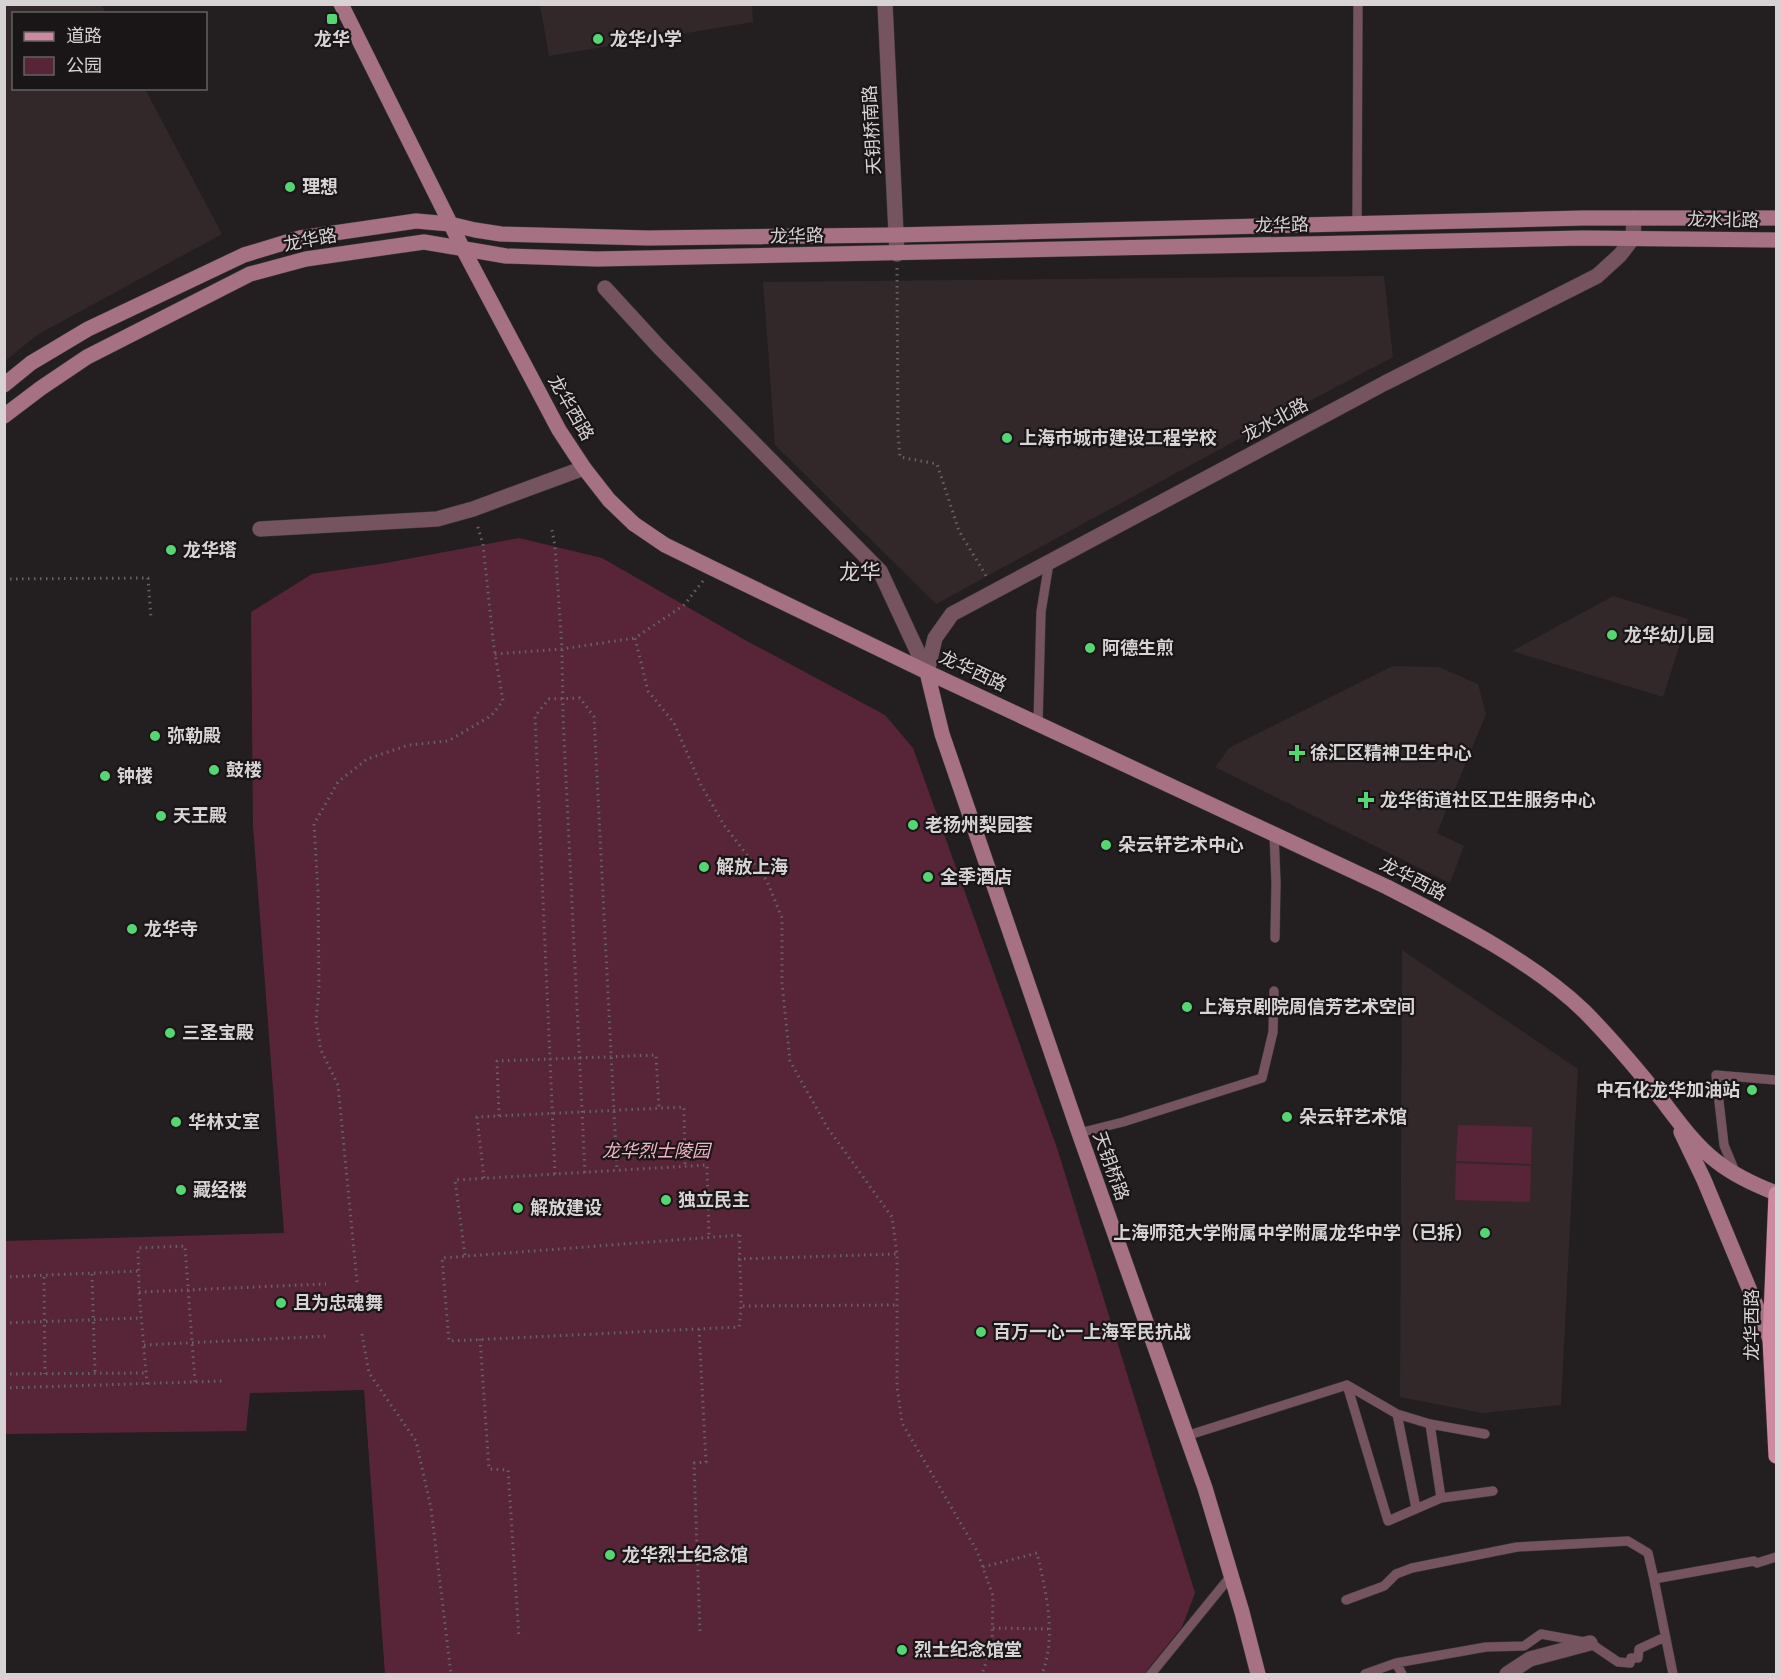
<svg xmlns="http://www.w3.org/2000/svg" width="1781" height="1679" font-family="'Noto Serif','Noto Sans SC',serif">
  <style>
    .built { fill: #32282a }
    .green { fill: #582538 }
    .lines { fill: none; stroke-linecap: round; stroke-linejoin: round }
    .lane-casing { stroke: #403b3c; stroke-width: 10 }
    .street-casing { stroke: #403b3c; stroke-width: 16 }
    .secondary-casing { stroke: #403b3c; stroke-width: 16 }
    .primary-casing { stroke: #403b3c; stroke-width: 16 }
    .path { stroke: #676364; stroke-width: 3; stroke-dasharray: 1.5 4.5; stroke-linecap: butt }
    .lane { stroke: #75545f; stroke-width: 9 }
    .street { stroke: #75545f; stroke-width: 15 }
    .secondary { stroke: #a67283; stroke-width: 15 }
    .primary { stroke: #cc899f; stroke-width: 15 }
    .poi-dot { fill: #54d672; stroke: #1a1516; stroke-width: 2 }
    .labels { text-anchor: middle; stroke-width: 4.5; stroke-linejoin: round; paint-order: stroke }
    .poi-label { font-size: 18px; font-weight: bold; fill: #d7d3d4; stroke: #1a1516; text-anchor: start }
    .street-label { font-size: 18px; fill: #d7d3d4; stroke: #1a1516 }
    .park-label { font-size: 18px; font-style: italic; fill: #f4b4c8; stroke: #1a1516 }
    .quarter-label { font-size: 21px; fill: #d7d3d4; stroke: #1a1516 }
  </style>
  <rect width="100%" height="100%" fill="#231e1f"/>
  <path class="built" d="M 5,4 L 101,5 L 106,13 L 14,14 L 14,88 L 145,89 L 222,234 L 37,335 L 5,361 Z
    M 540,5 L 752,5 L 753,22 L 549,56 Z
    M 1384,276 L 1393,357 L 1255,430 L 936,604 L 775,445 L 763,282 Z
    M 1613,596 L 1688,619 L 1663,697 L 1512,651 Z
    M 1393,666 L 1439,667 L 1478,684 L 1486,714 L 1437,833 L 1464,846 L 1450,883 L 1215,767 L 1229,748 Z
    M 1402,950 L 1578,1069 L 1561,1405 L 1482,1413 L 1400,1397 Z"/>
  <path class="green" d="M 519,538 L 602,558 L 745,640 L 885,715 L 913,748 L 1057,1148 L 1195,1593 L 1182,1627 L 1147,1670 L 1146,1674 L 385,1674 L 364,1390 L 250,1393 L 246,1431 L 5,1434 L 4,1241 L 284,1233 L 253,826 L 251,612 L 312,574 L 386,563 Z
    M 1458,1125 L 1532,1127 L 1531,1164 L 1456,1161 Z
    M 1456,1163 L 1531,1166 L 1530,1202 L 1455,1200 Z"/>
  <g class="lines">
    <defs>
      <path id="lane" d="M 1357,223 L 1358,4
        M 1038,723 L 1041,612 L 1049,563
        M 1274,834 L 1276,882 L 1275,938
        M 1079,1133 L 1123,1122 L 1262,1078 L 1273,1032 L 1274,991
        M 1736,1174 L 1724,1145 L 1716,1075 L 1776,1080
        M 1347,1385 L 1388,1521 L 1441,1498
        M 1397,1414 L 1416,1508
        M 1430,1424 L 1441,1498 L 1493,1491
        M 1186,1436 L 1347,1385 L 1397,1414 L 1430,1424 L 1485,1434
        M 1654,1579 L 1673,1674
        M 1346,1600 L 1384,1586 L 1396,1574 L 1412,1568 L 1517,1547 L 1628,1541 L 1648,1553 L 1654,1579 L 1754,1561 L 1757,1563 L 1776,1557
        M 1396,1663 L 1402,1674
        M 1151,1674 L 1230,1577
        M 1365,1674 L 1396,1663 L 1486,1647 L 1524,1646 L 1541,1634 L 1590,1643 L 1618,1662 L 1630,1663 L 1631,1658 L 1638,1658 L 1639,1649 L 1665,1637"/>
      <path id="street" d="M 885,4 L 897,254
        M 605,288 L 660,348 L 880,571 L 927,672
        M 260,529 L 437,519 L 473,509 L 584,468
        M 927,672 L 935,638 L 952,614 L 1385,383 L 1597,276 L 1620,255 L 1633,238 L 1634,218
        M 1507,1674 L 1530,1659 L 1590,1643"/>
      <path id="secondary" d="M 341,4 L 462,247 L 559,430 L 584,468 L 609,500 L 634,524 L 665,545 L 714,569 L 927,672 L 1387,887 C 1451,920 1531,960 1584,1011 C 1612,1039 1637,1069 1662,1100 C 1678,1121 1695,1145 1716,1161 C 1735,1176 1755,1185 1776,1193
        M 4,385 L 31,363 L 88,329 L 244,255 L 300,238 L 416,221 L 450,224 L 475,230 L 501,234 L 648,238 L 896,235 L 1583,218 L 1776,218
        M 4,416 L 41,388 L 87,357 L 250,274 L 306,259 L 424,242 L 506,256 L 597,259 L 1583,238 L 1776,240
        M 927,672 L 942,734 L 1079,1133 L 1205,1488 L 1242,1612 L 1258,1674
        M 1681,1132 L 1704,1180 L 1770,1339"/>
      <path id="primary" d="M 1776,1194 L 1770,1339 L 1776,1456"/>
    </defs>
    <use href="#lane" class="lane-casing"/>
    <use href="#street" class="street-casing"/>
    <use href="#secondary" class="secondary-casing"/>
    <use href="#primary" class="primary-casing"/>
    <path class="path" d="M 897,268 L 898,434 L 900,457 L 937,464 L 959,531 L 988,579
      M 552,530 L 555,546 L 562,649 L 563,716 L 585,1173
      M 4,579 L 148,578 L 151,618
      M 703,581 L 684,605 L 635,638 L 648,691 L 674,723 L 701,785 L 724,825 L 767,881 L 782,918 L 782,983 L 790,1061 L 827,1127 L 892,1217 L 897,1254 L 897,1386 L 902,1423 L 977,1551 L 993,1596 L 992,1645 L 982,1674
      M 495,654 L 562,649 L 635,638
      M 499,1116 L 497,1061 L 656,1055 L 659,1108
      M 555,1174 L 535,716 L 549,699 L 580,698 L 594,717 L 617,1171
      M 484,1178 L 477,1117 L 684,1107 L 685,1167
      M 740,1235 C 738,1266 744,1296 739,1327 L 449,1341 L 442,1258 Z
      M 465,1255 L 455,1180 L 707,1165 L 709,1237
      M 738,1259 L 897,1254
      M 92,1274 L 95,1373
      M 4,1277 L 139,1271
      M 44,1277 L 45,1374
      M 357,1282 L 338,1085 L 321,1050 L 316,1022 L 319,987 L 318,892 L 314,824 L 338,782 L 367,759 L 409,745 L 448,741 L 491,716 L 503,701 L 494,648 L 483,545 L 477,524
      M 139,1292 L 326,1284
      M 743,1306 L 898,1305
      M 4,1323 L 141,1318
      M 699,1329 L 706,1462 L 694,1463 L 700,1631
      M 362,1334 L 369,1373 L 416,1441 L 431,1508 L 451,1674
      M 480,1339 L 489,1469 L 508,1470 L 519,1638
      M 144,1345 L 329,1336
      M 4,1374 L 146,1373
      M 147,1384 L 139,1292 L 138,1248 L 185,1246 L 195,1382
      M 4,1388 L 225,1381
      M 983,1567 L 1037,1553 C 1046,1592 1057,1636 1042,1674
      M 993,1628 L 1048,1629"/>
    <use href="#lane" class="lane"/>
    <use href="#street" class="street"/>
    <use href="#secondary" class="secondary"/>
    <use href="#primary" class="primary"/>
  </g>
  <g class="poi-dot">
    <rect x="326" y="13" width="12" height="12" rx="3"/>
    <circle cx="598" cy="39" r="6"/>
    <circle cx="290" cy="187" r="6"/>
    <circle cx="1007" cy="438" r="6"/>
    <circle cx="171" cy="550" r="6"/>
    <circle cx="1612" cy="635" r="6"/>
    <circle cx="1090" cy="648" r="6"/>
    <circle cx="155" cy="736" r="6"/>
    <path d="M1294 744h6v6h6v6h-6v6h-6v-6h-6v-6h6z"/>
    <circle cx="214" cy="770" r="6"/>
    <circle cx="105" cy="776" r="6"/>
    <path d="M1363 791h6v6h6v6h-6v6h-6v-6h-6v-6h6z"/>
    <circle cx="161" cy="816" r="6"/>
    <circle cx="913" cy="825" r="6"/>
    <circle cx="1106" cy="845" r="6"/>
    <circle cx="704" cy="867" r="6"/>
    <circle cx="928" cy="877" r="6"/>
    <circle cx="132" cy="929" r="6"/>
    <circle cx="1187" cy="1007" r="6"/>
    <circle cx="170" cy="1033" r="6"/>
    <circle cx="1752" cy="1090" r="6"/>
    <circle cx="1287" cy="1117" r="6"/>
    <circle cx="176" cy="1122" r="6"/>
    <circle cx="181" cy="1190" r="6"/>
    <circle cx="666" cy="1200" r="6"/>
    <circle cx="518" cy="1208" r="6"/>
    <circle cx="1485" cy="1233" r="6"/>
    <circle cx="281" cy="1303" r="6"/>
    <circle cx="981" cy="1332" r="6"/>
    <circle cx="610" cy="1555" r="6"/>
    <circle cx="902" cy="1650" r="6"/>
  </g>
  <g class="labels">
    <g class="poi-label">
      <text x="332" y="45" text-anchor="middle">龙华</text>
      <text x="610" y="45">龙华小学</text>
      <text x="302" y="193">理想</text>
      <text x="1019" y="444">上海市城市建设工程学校</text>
      <text x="183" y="556">龙华塔</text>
      <text x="1624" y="641">龙华幼儿园</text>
      <text x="1102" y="654">阿德生煎</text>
      <text x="167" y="742">弥勒殿</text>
      <text x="1310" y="759">徐汇区精神卫生中心</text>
      <text x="226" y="776">鼓楼</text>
      <text x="117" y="782">钟楼</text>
      <text x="1380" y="806">龙华街道社区卫生服务中心</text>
      <text x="173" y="822">天王殿</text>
      <text x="925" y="831">老扬州梨园荟</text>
      <text x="1118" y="851">朵云轩艺术中心</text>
      <text x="716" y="873">解放上海</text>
      <text x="940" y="883">全季酒店</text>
      <text x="144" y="935">龙华寺</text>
      <text x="1199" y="1013">上海京剧院周信芳艺术空间</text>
      <text x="182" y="1039">三圣宝殿</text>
      <text x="1740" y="1096" text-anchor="end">中石化龙华加油站</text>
      <text x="1299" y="1123">朵云轩艺术馆</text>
      <text x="188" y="1128">华林丈室</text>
      <text x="193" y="1196">藏经楼</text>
      <text x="678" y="1206">独立民主</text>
      <text x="530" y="1214">解放建设</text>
      <text x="1473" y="1239" text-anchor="end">上海师范大学附属中学附属龙华中学（已拆）</text>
      <text x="293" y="1309">且为忠魂舞</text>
      <text x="993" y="1338">百万一心一上海军民抗战</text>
      <text x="622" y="1561">龙华烈士纪念馆</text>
      <text x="914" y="1656">烈士纪念馆堂</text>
    </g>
    <g class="street-label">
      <text transform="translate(872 130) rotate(-93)" y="6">天钥桥南路</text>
      <text transform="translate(1723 220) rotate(1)" y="6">龙水北路</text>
      <text transform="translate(1282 225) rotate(-1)" y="6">龙华路</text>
      <text transform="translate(797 236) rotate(-1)" y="6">龙华路</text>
      <text transform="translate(310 240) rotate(-11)" y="6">龙华路</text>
      <text transform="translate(571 408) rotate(60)" y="6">龙华西路</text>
      <text transform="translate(1275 420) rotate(-28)" y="6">龙水北路</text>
      <text transform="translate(973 671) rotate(25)" y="6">龙华西路</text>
      <text transform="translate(1413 879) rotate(27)" y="6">龙华西路</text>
      <text transform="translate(1111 1166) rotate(70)" y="6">天钥桥路</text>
      <text transform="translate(1752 1325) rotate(-90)" y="6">龙华西路</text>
    </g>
    <g class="park-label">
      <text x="656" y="1157">龙华烈士陵园</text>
    </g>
    <g class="quarter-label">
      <text x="860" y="579">龙华</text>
    </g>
  </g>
  <rect width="1781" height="1679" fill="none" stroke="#d7d3d4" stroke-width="12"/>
  <rect x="12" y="12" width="195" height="78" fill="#1a1516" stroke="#666162" stroke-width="1.5"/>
  <rect x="24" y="32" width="30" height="9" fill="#cc899f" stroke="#666162" stroke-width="1.5"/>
  <text x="66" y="42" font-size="18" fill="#d7d3d4">道路</text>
  <rect x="24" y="57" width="30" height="18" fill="#582538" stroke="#666162" stroke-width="1.5"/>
  <text x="66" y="72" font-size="18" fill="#d7d3d4">公园</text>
</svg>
